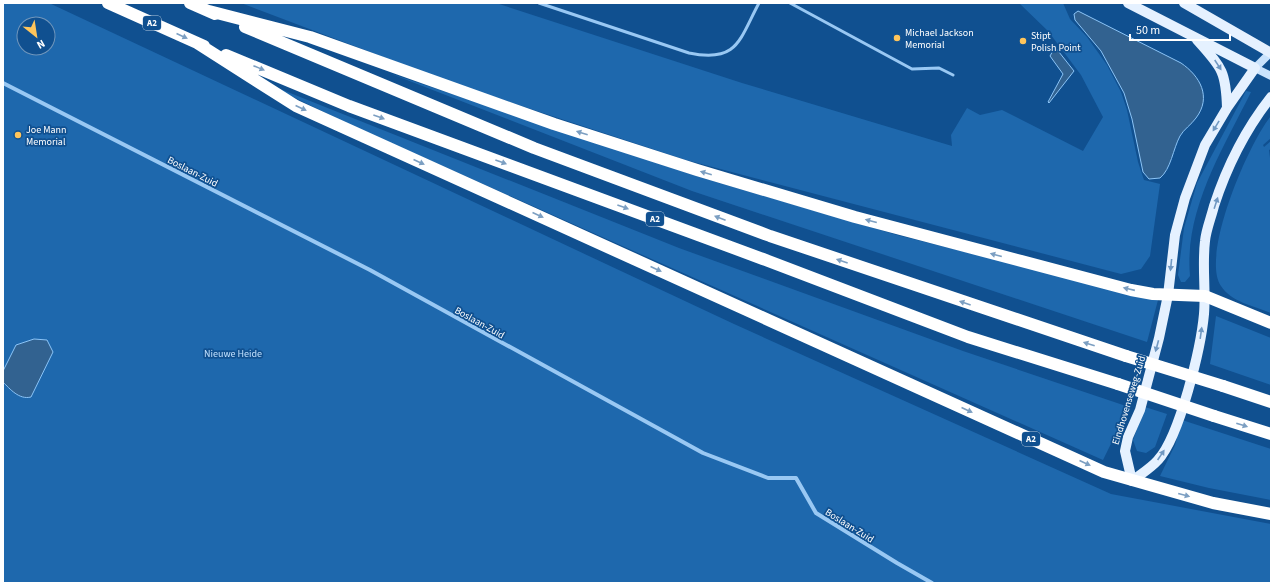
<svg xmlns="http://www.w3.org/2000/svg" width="1274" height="586" font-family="'Source Sans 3',sans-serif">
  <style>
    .green { fill: #1e68ad; fill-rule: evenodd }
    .water { fill: #326290; stroke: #8bc4f7 }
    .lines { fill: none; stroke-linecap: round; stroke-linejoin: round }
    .lane { stroke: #99c8f3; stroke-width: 3 }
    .street { stroke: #99c8f3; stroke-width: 4 }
    .secondary { stroke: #c9e3fd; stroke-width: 8 }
    .primary { stroke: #e5f1ff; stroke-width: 10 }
    .highway { stroke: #fff; stroke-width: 12 }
    .highway-bridge { stroke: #fff; stroke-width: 12 }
    .oneway { fill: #7c9fc2 }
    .oneway2 { fill: #7098c2 }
    .poi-dot { fill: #ffc55b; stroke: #105090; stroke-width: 1.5 }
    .labels { text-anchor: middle; stroke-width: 3.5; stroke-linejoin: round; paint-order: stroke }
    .shield { fill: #105090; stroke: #b7cade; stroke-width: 1 }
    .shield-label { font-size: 9px; font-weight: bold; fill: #fff }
    .poi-label { font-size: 10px; fill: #fff; stroke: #105090; text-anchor: start }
    .street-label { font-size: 10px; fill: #fff; stroke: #105090 }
    .park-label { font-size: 10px; fill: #c1e0fe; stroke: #105090 }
  </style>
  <rect width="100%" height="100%" fill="#105090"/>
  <path class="green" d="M 3,3 L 49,3 L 734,324 L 1111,494 L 1271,524 L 1271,583 L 3,583 ZM 24,24 L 48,24 L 48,48 L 24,48 Z
    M 241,3 L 496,3 L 742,83 L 952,146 L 951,135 L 967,108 L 980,115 L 1002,110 L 1083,151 L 1103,117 L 1081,75 L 1048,31 L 1019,3 L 1063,3 L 1070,19 L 1087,37 L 1107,65 L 1121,92 L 1127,110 L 1138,162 L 1144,180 L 1160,184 L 1150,256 L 1141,269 L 1121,274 L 686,160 L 452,83 Z
    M 389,73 L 696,176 L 897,235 L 1158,300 L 1147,342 L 692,191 Z
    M 260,81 L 679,248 L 963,351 L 1129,407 L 1103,460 L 353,126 Z
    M 1246,91 L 1251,92 C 1223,149 1184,210 1190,276 L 1185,282 L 1181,282 L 1178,275 L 1184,228 L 1197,183 Z
    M 1271,116 L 1271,138 L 1263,145 L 1264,147 L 1271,141 L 1271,149 L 1269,150 L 1271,166 L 1271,313 C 1254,306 1231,302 1221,286 C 1200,256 1249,142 1271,116 Z
    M 1216,316 L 1271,338 L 1271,385 L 1210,364 Z
    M 1145,407 L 1167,414 L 1155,447 L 1146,453 L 1137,451 L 1133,440 Z
    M 1182,420 L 1271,449 L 1271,500 L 1209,488 L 1160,476 L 1175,445 Z"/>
  <path class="water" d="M 1078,11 L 1181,63 C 1200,76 1212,97 1196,118 C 1191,125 1184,129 1180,136 C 1173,149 1171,169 1160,178 L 1149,179 L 1143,172 L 1132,119 L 1124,93 L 1101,51 L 1075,20 L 1074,14 Z
    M 1055,47 L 1074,71 L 1049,103 L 1048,102 L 1063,74 L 1050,56 Z
    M 34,339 L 47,340 L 53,352 L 31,397 C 19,400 10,389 3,382 L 3,371 L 16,345 Z"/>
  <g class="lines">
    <path class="lane" d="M 539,3 L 689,53 C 738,63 739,40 759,3
      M 790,3 L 912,69 L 939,68 L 953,75"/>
    <path class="street" d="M 3,83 L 370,270 L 703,453 L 768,478 L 796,478 L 816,513 L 897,563 L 932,583"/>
    <path class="secondary" d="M 1271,52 L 1255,68 L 1271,76"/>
    <path class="primary" d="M 1128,3 L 1255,68 L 1227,108 L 1205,145 L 1185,198 L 1175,235 L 1168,295 L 1159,338 L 1140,410 L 1128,437 L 1125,451 L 1132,481 C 1141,474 1151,468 1158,460 C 1180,436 1201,347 1204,314 C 1206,290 1202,266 1205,241 C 1206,230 1211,218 1214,206 C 1227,166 1245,130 1271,97
      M 1184,3 L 1271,53
      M 1197,40 C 1221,67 1226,70 1227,108"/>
    <path class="highway" d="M 108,3 L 204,46
      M 190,3 L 215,14
      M 209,11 L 310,37 L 554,124 L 697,170 L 855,217 L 1131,290 L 1153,294 L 1205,296 L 1271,323
      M 245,27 L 534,148 L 770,236 L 1126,356
      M 197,43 L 296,106 L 1104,472 L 1213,503 L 1271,514
      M 226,55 L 349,106 L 763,259 L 968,337 L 1118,384
      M 1223,386 L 1271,402
      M 1214,416 L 1271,434"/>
    <path class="highway-bridge" d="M 1126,356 L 1223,386
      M 1118,384 L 1214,416"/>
  </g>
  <defs><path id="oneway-solid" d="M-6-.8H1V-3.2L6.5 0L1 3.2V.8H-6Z"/></defs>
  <g class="oneway">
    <use href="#oneway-solid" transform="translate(182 36) rotate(24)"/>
    <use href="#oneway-solid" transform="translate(259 68) rotate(22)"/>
    <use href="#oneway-solid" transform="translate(301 108) rotate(25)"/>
    <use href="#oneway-solid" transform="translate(379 117) rotate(20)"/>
    <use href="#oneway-solid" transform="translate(582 133) rotate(-162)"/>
    <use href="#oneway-solid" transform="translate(419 162) rotate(24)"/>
    <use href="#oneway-solid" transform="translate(501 162) rotate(20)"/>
    <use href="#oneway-solid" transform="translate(706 173) rotate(-164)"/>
    <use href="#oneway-solid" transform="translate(623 207) rotate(20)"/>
    <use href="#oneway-solid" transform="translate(538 215) rotate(24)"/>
    <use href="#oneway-solid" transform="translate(720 218) rotate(-159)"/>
    <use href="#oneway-solid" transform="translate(871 221) rotate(-165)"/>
    <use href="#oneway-solid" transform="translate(996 255) rotate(-165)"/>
    <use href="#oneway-solid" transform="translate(842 261) rotate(-161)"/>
    <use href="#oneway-solid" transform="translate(656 269) rotate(24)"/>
    <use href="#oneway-solid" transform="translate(1129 289) rotate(-167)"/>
    <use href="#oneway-solid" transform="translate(965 303) rotate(-161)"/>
    <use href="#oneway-solid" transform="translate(1089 344) rotate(-162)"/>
    <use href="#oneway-solid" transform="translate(967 410) rotate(24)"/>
    <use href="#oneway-solid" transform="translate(1242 425) rotate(18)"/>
    <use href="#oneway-solid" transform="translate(1085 463) rotate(24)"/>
    <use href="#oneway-solid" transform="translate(1184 495) rotate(15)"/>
  </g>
  <g class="oneway2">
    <use href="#oneway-solid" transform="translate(1218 65) rotate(57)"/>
    <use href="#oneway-solid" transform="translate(1216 126) rotate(121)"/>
    <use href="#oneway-solid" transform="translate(1216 203) rotate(-72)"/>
    <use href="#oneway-solid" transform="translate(1171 265) rotate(96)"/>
    <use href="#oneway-solid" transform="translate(1201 333) rotate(-82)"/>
    <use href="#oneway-solid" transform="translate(1157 346) rotate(105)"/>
    <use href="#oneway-solid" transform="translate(1161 455) rotate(-56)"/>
  </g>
  <g class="poi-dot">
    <circle cx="897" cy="38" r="4"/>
    <circle cx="1023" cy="41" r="4"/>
    <circle cx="18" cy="135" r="4"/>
  </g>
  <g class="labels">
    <g class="shield">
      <rect x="143" y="16" width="18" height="14" rx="3"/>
      <rect x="646" y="212" width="18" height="14" rx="3"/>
      <rect x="1022" y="432" width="18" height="14" rx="3"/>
    </g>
    <g class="shield-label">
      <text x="152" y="26">A2</text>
      <text x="655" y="222">A2</text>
      <text x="1031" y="442">A2</text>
    </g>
    <g class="poi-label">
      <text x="905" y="36">Michael Jackson<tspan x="905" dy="12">Memorial</tspan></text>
      <text x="1031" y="39">Stipt<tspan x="1031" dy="12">Polish Point</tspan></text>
      <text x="26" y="133">Joe Mann<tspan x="26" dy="12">Memorial</tspan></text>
    </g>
    <g class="street-label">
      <text transform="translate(193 171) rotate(27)" y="4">Boslaan-Zuid</text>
      <text transform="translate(480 322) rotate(29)" y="4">Boslaan-Zuid</text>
      <text transform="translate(1128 400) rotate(-73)" y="4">Eindhovenseweg-Zuid</text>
      <text transform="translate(850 525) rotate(32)" y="4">Boslaan-Zuid</text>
    </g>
    <g class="park-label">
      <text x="233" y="357">Nieuwe Heide</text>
    </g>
  </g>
  <rect width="1274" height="586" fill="none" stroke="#ffffff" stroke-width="8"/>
  <g transform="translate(36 36) rotate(150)"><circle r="19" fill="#105090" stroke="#7096bc"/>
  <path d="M0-3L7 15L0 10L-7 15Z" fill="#ffc55b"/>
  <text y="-6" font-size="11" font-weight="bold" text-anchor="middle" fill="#ffffff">N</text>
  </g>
  <path d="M1130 34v6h100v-6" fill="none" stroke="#ffffff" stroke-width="2"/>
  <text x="1136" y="34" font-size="12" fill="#ffffff" stroke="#105090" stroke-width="3" paint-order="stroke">50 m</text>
</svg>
